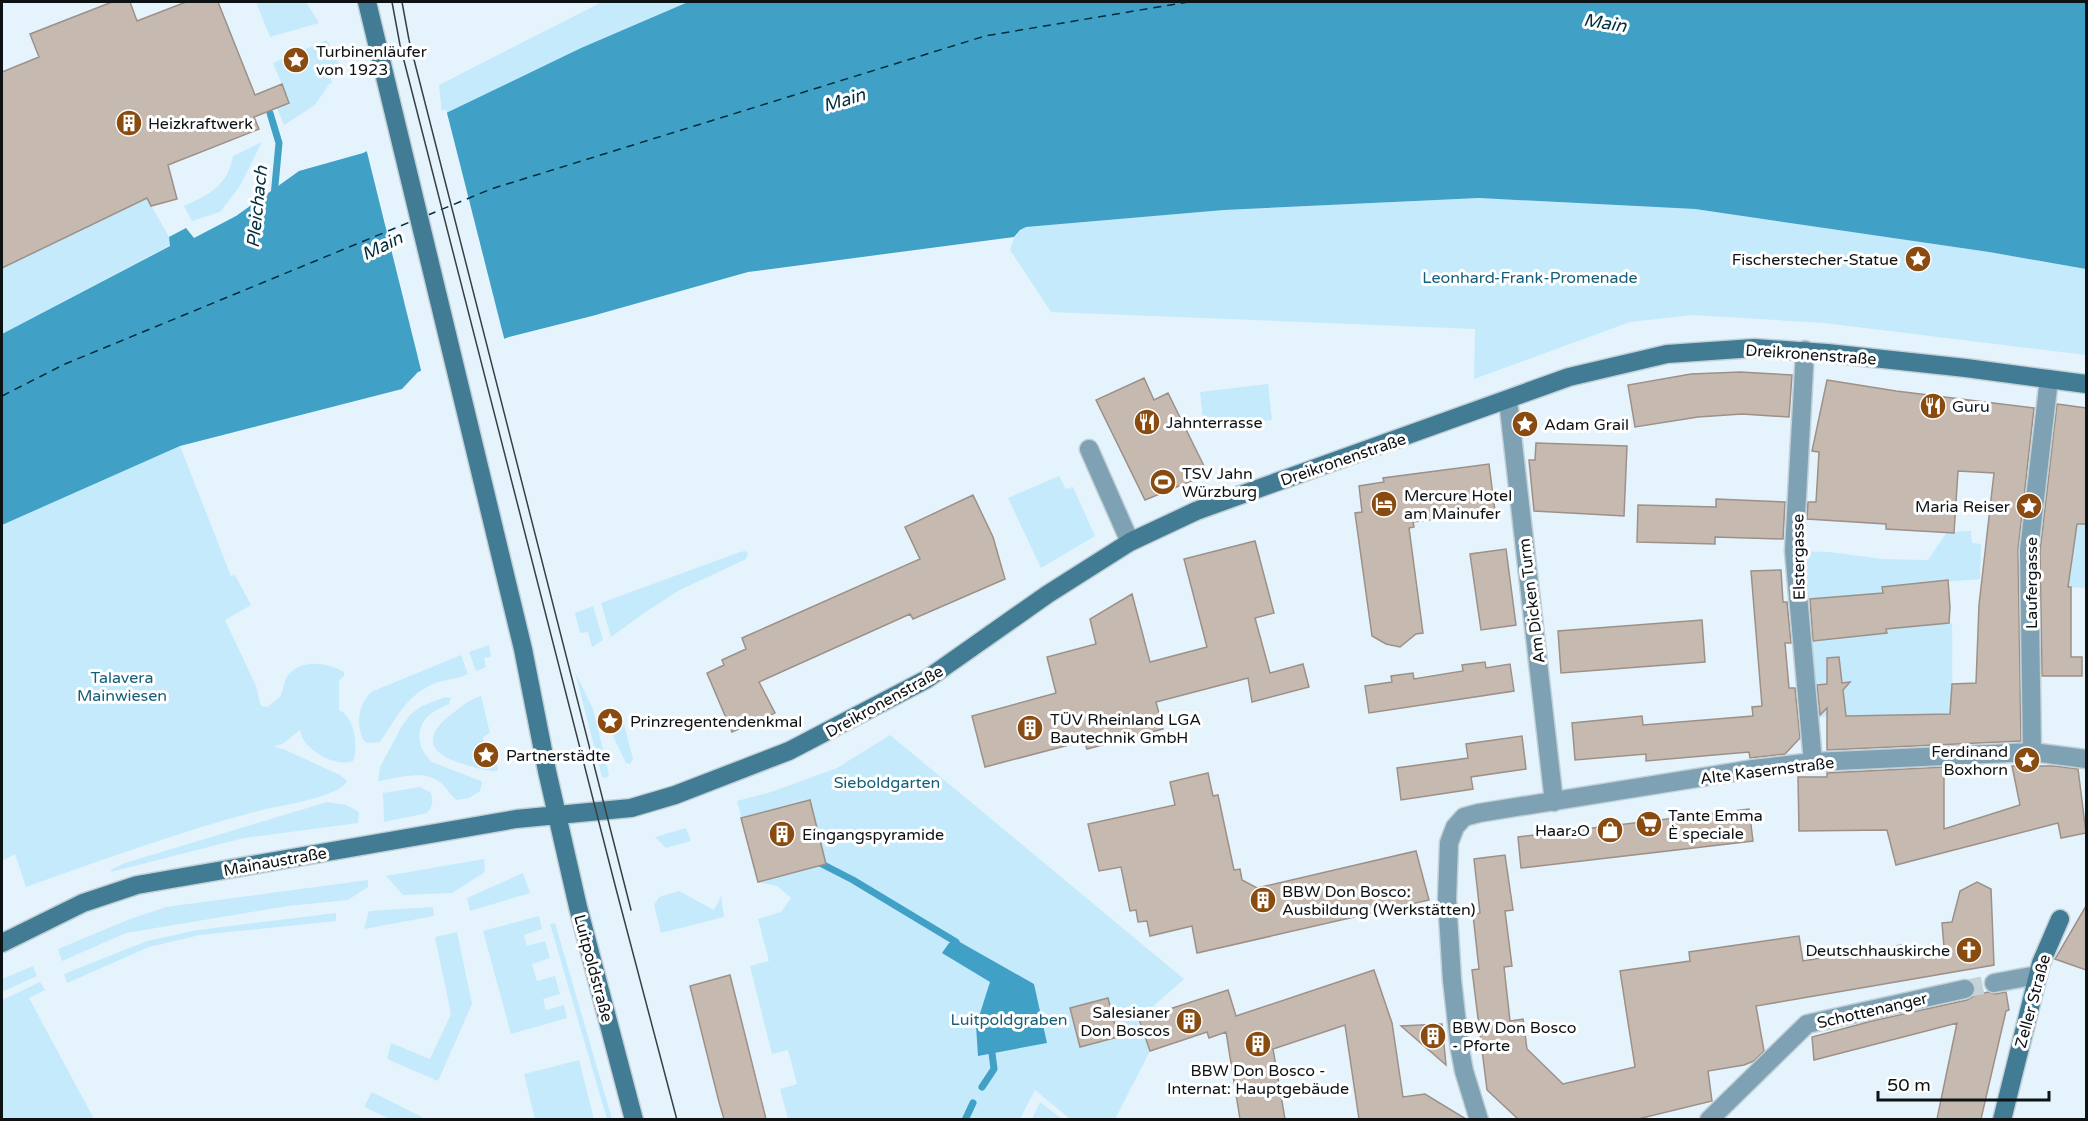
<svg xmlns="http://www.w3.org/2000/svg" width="2088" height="1121" font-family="'Varela Round',sans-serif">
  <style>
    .green { fill: #c4eafc }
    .water { fill: #41a0c6 }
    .pier { fill: #e5f4fc }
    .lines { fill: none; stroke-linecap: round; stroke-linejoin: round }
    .stream { stroke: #41a0c6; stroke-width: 7 }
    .ferry { stroke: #012e3e; stroke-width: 1.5; stroke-dasharray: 8 6; stroke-linecap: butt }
    .building { fill: #c6b9b0; stroke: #9d9088; stroke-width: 1.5 }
    .street-tunnel { stroke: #c5d2d9; stroke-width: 18; stroke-dasharray: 18 9; stroke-linecap: butt }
    .street-casing { stroke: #c2d0d7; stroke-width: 21 }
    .secondary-casing { stroke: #c2d0d7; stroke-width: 21 }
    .street { stroke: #7ea2b3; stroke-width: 18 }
    .secondary { stroke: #427b94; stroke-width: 18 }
    .tram { stroke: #383f43; stroke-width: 1.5 }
    .labels { text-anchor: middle; stroke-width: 6; stroke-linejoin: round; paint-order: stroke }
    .poi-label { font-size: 16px; fill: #0d1215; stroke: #fff; text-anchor: start }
    .park-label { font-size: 16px; fill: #155f7a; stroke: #fff }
    .street-label { font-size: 16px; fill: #0d1215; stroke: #fff }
    .water-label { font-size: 18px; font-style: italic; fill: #012e3e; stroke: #fff }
  </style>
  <rect width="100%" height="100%" fill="#e5f4fc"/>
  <path class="green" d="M 256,2 L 306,2 L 319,23 L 270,37 Z
    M 602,2 L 688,2 L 581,48 L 442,115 L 439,85 Z
    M 327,40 L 340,66 L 329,69 L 332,83 L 329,84 L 315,105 L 284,125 L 277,108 L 289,102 L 273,63 Z
    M 262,142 L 240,186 L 220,212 L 192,221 L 184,206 C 209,195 228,185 233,156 Z
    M 147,198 L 169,237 L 170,245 L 2,334 L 2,268 Z
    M 1479,198 L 1695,209 L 1989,252 L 2086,269 L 2086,355 L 1824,323 L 1693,315 L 1630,322 L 1474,379 L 1475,329 L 1051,312 L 1010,250 C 1013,239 1016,232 1026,227 L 1224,210 Z
    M 1268,384 L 1272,420 L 1204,428 L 1200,392 Z
    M 180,446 L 231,576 L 235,575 L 251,605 L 225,620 L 256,686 L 261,706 L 268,707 C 271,703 275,702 279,698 C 284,692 283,679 290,673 C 304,659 328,663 344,672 L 344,676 L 339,680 L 339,710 C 354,716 359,747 353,761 C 335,768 302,749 300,730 L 284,743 L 274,747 L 283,749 L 340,775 L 347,781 C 339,797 284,805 266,809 C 184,830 105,859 26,887 L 15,854 L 2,861 L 2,525 Z
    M 1059,476 L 1066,489 L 1073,487 L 1095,536 L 1041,568 L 1008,498 Z
    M 2077,524 L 2086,524 L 2086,588 L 2066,587 L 2059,560 L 2072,559 Z
    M 1971,531 L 1972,543 L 1981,544 L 1980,579 L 1883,587 L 1883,593 L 1798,600 L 1794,551 L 1829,552 L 1883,559 L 1928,560 L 1947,532 Z
    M 745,551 L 748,553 L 746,559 L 678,591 L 647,611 L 611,637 L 601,603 L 740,552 Z
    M 593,606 L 603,640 L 592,647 L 588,632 L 580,633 L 575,613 Z
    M 1952,623 C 1953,653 1951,683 1954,714 L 1827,716 L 1809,720 L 1802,641 L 1886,634 L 1886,629 Z
    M 489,645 L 491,657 L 484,658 L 486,667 L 476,671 L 469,652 Z
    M 461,655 L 468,674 C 456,680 443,679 431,685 C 405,697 395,721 380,742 L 367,743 L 363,740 C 356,723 358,706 371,692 Z
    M 575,672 L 593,709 L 609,774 L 607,778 L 602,777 Z
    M 481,696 L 490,733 L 483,737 L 489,763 L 497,765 L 498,769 L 497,771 C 484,771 473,767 460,763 C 425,752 425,734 453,713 C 462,706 470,699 481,696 Z
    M 445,697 L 451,698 L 449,704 C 442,707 434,711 428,716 C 414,730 418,750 432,762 L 481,781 L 482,783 L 480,791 L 469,798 L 457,800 C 449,795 447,787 440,782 C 422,769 399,778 378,781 L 380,767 L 402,726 L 411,714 L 422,706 Z
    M 623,721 L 633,759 L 630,764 L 626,763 L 613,736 L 620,730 Z
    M 890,735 L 1184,979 L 1139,1019 L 1150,1051 L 1115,1119 L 1070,1119 L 1035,1090 L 1020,1119 L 788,1119 L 780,1089 L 797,1084 L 788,1050 L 772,1054 L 750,966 L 769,961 L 758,919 L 781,912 L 791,898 L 777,886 L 758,882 L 737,801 L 771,792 L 837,768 Z
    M 420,787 L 431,793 C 433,801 433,807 427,813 L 384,822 L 383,793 Z
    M 327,802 L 346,805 L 359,812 L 358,823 L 244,838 L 111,872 L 112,869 L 125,863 Z
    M 686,828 L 691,841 L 666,848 L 655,837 Z
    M 484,859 L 485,872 L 452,893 L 403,895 L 386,876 Z
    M 523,873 L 530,893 L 470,911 L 467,898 Z
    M 368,880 L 368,887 L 348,900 L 288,906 L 126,933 L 62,961 L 58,949 L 130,919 L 166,907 Z
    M 679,891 L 714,910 L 721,896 L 724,917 L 661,933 L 654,905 L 659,897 Z
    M 433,907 L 434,916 L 364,929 L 369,911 Z
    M 336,913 L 336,921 L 200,935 L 149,947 L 67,983 L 64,974 L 147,941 L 198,930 Z
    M 539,916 L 542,929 L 524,935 L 527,946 L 545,941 L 550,958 L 532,964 L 537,981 L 555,976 L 560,994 L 543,999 L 546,1010 L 564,1005 L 567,1018 L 511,1034 L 483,931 Z
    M 555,923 L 612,1119 L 607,1119 L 550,924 Z
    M 457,932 L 472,1004 L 438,1081 L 387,1059 L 391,1043 L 430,1059 L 451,1014 L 435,937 Z
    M 33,966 L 37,976 L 2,992 L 2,979 Z
    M 40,982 L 45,990 L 29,998 L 94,1119 L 2,1119 L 2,1000 Z
    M 579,1060 L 594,1119 L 535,1119 L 524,1074 Z
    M 372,1092 L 422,1117 L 421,1119 L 390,1119 L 364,1107 Z
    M 1040,1102 L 1062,1119 L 1032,1119 Z"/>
  <path class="water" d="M 688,2 L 2086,2 L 2086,269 L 1989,252 L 1695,209 L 1479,198 L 1224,210 L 1026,227 L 1020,230 L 1014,237 L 748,272 L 592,316 L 509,337 L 418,372 L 402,389 L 180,446 L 2,525 L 2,334 L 170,246 L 169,237 L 186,228 L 194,238 L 236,216 L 299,171 L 363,153 L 581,48 Z
    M 958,941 L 1034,984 L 1047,1043 L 978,1056 L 976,1026 L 990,982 L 942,953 L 949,943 Z"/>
  <path class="pier" d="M 446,109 L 505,342 L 422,374 L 366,148 Z"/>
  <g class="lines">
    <path class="stream" d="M 270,113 L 279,143 L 274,196
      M 816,861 L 853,880 L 956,942
      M 982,1087 L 994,1069 L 992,1053
      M 965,1120 L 973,1103"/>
    <path class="ferry" d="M 428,215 L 491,189 L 985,36 L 1188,2
      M 2,396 L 65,364 L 410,222"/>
  </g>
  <path class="building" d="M 112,2 L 130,2 L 137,21 L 186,2 L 218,2 L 255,95 L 282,84 L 289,103 L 254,117 L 259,129 L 168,165 L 177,199 L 151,206 L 147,198 L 2,268 L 2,72 L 39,57 L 30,34 Z
    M 1740,372 L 1792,375 L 1789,417 L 1742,414 L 1698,417 L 1635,427 L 1628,385 L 1691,374 Z
    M 1144,378 L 1154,400 L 1168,393 L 1208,474 L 1145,500 L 1096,400 Z
    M 1827,380 L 1896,391 L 2034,408 L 2018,550 L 2021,741 L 1827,750 L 1827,708 L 1820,715 L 1817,685 L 1827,684 L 1827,658 L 1839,657 L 1842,683 L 1850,682 L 1843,690 L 1846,716 L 1950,714 L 1952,684 L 1976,683 L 1979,605 L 1994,473 L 1958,471 L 1954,533 L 1886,529 L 1886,524 L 1807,519 L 1808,502 L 1816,502 L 1819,452 L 1812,451 Z
    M 2057,404 L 2086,408 L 2086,524 L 2077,524 L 2068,587 L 2071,587 L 2071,657 L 2082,657 L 2082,676 L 2042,676 L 2040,551 Z
    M 1536,443 L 1627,446 L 1624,516 L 1534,511 L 1529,460 L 1535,460 Z
    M 1489,464 L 1495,511 L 1413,522 L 1414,527 L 1409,528 L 1423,633 L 1416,634 L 1400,647 L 1386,644 L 1372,636 L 1355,513 L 1362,512 L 1359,486 L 1384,482 L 1383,478 Z
    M 973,495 L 993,537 L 1005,579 L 913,619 L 910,614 L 759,682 L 775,713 L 732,732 L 707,673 L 724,665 L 722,660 L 746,649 L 742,638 L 920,559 L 905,527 Z
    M 1716,499 L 1785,502 L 1783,539 L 1715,537 L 1715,544 L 1637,542 L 1638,505 L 1716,507 Z
    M 1255,541 L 1274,613 L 1255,618 L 1270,673 L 1303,664 L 1309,687 L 1252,702 L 1248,678 L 1156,702 L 1163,729 L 1087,749 L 1084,741 L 985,767 L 972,716 L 1056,693 L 1047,657 L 1096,644 L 1090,619 L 1132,594 L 1150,662 L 1207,647 L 1184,559 Z
    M 1506,549 L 1516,625 L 1481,630 L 1470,554 Z
    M 1781,570 L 1783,602 L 1787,602 L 1791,643 L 1785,643 L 1789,688 L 1795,688 L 1800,738 L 1785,754 L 1750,758 L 1749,752 L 1646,761 L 1646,754 L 1575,760 L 1572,723 L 1642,716 L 1643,725 L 1753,716 L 1752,707 L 1762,706 L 1751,571 Z
    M 1948,580 L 1950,607 L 1949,623 L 1886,629 L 1887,633 L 1813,641 L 1810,599 L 1883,593 L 1882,587 Z
    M 1702,620 L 1705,662 L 1561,673 L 1558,631 Z
    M 1485,662 L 1486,668 L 1510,664 L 1514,691 L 1369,713 L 1365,686 L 1392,682 L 1391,676 L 1413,673 L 1414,679 L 1463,671 L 1462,665 Z
    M 1522,736 L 1526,769 L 1471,777 L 1473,789 L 1401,800 L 1397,768 L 1468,758 L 1466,744 Z
    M 2012,766 L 2055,766 L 2078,769 L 2086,833 L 2061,838 L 2058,823 L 1896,865 L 1887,830 L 1799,831 L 1798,777 L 1827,777 L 1827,773 L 1944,767 L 1944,829 L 2020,805 Z
    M 1208,773 L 1213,796 L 1218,795 L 1234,870 L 1240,869 L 1242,880 L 1257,888 L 1416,851 L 1429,900 L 1197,953 L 1192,926 L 1150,936 L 1147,921 L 1138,922 L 1136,910 L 1130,911 L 1121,867 L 1099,871 L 1088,824 L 1175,805 L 1170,782 Z
    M 810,800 L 826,864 L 758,882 L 741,818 Z
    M 1749,809 L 1753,841 L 1521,868 L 1518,837 Z
    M 1505,855 L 1513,910 L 1505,911 L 1512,966 L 1504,967 L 1510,1021 L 1523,1019 L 1527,1049 L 1563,1084 L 1635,1067 L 1620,971 L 1690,961 L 1689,952 L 1799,936 L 1803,961 L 1901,945 L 1903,956 L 1944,947 L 1942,923 L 1952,922 L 1960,891 L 1977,882 L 1991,889 L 1994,965 L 1756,1006 L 1764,1051 L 1754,1061 L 1744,1065 L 1708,1071 L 1712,1101 L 1638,1119 L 1518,1119 L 1487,1090 L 1472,970 L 1479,969 L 1473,915 L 1480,913 L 1474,859 Z
    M 2086,906 L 2086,970 L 2055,959 Z
    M 1374,970 L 1392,1023 L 1403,1097 L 1425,1094 L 1466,1119 L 1359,1119 L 1345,1025 L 1273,1049 L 1285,1119 L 1240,1119 L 1226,1032 L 1209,1038 L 1207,1032 L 1150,1051 L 1139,1019 L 1228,990 L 1236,1016 Z
    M 730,975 L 766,1119 L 724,1119 L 719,1102 L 690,986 Z
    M 1988,992 L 1995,994 L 2006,992 L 2009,1010 L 2006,1011 L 1981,1119 L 1937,1119 L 1957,1023 L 1814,1060 L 1812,1037 L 1872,1021 L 1967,1000 L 1974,996 Z
    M 1108,998 L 1118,1037 L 1080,1047 L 1070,1008 Z
    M 1442,1024 L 1446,1065 L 1401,1026 Z"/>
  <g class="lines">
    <path class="street-tunnel" d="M 1965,989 L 1994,983"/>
    <defs>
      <path id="street" d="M 1805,350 L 1794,551 L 1813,762
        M 1508,400 L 1554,802
        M 1089,449 L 1130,542
        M 2032,752 L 2029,550 L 2049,379
        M 1994,983 L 2038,975
        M 1479,1120 L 1464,1071 L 1460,1050 L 1452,980 L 1447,899 L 1449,843 L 1455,827 L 1464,817 L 1479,813 L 1753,769 L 1813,762 L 2032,752 L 2086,759
        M 1709,1120 L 1807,1024 L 1965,989"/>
      <path id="secondary" d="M 367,2 L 523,649 L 547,771 L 578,907 L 634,1120
        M 2,943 L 83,903 L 137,885 L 516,819 L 631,808 L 675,795 L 789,751 L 927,679 L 1048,594 L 1130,542 L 1196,511 L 1569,377 L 1667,354 L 1754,348 L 1827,353 L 1966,368 L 2086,384
        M 2002,1120 L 2041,963 L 2060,919"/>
    </defs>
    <use href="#street" class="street-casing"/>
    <use href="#secondary" class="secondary-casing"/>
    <use href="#street" class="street"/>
    <use href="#secondary" class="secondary"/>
    <path class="tram" d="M 392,2 L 400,45 L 615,885 L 677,1120
      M 402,2 L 409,40 L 631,910"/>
  </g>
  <defs>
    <symbol id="sight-disc" viewBox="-11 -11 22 22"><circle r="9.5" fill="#894b10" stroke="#fff"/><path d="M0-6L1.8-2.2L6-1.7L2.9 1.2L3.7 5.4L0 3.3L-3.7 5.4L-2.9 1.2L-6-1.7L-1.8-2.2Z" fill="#fff"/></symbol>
    <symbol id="building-disc" viewBox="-11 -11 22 22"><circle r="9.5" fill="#894b10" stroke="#fff"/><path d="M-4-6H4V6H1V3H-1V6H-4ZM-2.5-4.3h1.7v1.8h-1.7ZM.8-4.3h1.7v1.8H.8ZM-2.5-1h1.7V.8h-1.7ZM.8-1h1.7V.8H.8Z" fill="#fff"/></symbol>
    <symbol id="restaurant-disc" viewBox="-11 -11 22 22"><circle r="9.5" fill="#894b10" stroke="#fff"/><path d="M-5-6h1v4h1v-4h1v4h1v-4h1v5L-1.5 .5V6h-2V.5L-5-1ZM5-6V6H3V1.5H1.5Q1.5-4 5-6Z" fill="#fff"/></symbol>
    <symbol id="stadium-disc" viewBox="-11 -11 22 22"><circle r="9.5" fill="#894b10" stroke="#fff"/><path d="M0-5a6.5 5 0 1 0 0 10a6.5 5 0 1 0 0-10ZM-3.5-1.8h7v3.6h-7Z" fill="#fff"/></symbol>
    <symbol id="hotel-disc" viewBox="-11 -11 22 22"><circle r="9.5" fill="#894b10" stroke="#fff"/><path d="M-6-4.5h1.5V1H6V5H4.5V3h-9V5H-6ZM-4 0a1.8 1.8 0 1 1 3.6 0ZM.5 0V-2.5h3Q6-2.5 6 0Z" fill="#fff"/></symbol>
    <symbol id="supermarket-disc" viewBox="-11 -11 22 22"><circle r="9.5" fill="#894b10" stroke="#fff"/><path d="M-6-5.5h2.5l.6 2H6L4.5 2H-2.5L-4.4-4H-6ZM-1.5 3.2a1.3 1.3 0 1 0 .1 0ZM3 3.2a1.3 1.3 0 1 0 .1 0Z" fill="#fff"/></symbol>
    <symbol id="shop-disc" viewBox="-11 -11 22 22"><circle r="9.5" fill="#894b10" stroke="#fff"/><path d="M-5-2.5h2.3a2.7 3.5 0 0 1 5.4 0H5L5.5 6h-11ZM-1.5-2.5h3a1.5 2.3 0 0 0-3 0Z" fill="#fff"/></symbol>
    <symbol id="church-disc" viewBox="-11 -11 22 22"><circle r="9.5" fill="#894b10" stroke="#fff"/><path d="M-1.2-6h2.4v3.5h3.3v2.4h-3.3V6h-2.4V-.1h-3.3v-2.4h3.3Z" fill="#fff"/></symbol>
  </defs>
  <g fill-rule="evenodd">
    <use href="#sight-disc" x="281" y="45" width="30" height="30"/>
    <use href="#building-disc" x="114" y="108" width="30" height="30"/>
    <use href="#sight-disc" x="1903" y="244" width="30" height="30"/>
    <use href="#restaurant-disc" x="1918" y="391" width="30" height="30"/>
    <use href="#restaurant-disc" x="1132" y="407" width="30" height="30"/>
    <use href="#sight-disc" x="1510" y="409" width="30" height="30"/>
    <use href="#stadium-disc" x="1148" y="467" width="30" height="30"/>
    <use href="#hotel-disc" x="1369" y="489" width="30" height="30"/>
    <use href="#sight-disc" x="2014" y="491" width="30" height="30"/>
    <use href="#sight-disc" x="595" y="706" width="30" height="30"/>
    <use href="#building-disc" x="1015" y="713" width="30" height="30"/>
    <use href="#sight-disc" x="471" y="740" width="30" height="30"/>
    <use href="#sight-disc" x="2012" y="745" width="30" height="30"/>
    <use href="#supermarket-disc" x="1634" y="809" width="30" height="30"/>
    <use href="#shop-disc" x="1595" y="815" width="30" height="30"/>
    <use href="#building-disc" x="767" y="819" width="30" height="30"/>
    <use href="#building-disc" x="1248" y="885" width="30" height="30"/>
    <use href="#church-disc" x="1954" y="935" width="30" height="30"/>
    <use href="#building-disc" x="1174" y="1006" width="30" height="30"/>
    <use href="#building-disc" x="1418" y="1021" width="30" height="30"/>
    <use href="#building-disc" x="1243" y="1029" width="30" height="30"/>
  </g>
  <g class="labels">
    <g class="poi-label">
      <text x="316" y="57">Turbinenläufer<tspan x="316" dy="18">von 1923</tspan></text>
      <text x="148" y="129">Heizkraftwerk</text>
      <text x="1898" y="265" text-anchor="end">Fischerstecher-Statue</text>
      <text x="1952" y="412">Guru</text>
      <text x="1166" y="428">Jahnterrasse</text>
      <text x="1544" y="430">Adam Grail</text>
      <text x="1182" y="479">TSV Jahn<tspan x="1182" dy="18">Würzburg</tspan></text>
      <text x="1404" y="501">Mercure Hotel<tspan x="1404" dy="18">am Mainufer</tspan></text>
      <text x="2010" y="512" text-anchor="end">Maria Reiser</text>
      <text x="1050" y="725">TÜV Rheinland LGA<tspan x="1050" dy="18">Bautechnik GmbH</tspan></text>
      <text x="630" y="727">Prinzregentendenkmal</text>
      <text x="2008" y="757" text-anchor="end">Ferdinand<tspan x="2008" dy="18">Boxhorn</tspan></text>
      <text x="506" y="761">Partnerstädte</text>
      <text x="1668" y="821">Tante Emma<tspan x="1668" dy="18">È speciale</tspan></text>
      <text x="1590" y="836" text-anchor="end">Haar₂O</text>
      <text x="802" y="840">Eingangspyramide</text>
      <text x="1282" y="897">BBW Don Bosco:<tspan x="1282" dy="18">Ausbildung (Werkstätten)</tspan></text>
      <text x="1950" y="956" text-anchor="end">Deutschhauskirche</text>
      <text x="1170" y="1018" text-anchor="end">Salesianer<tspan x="1170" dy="18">Don Boscos</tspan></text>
      <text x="1452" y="1033">BBW Don Bosco<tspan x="1452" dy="18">- Pforte</tspan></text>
      <text x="1258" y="1076" text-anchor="middle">BBW Don Bosco -<tspan x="1258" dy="18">Internat: Hauptgebäude</tspan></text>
    </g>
    <g class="park-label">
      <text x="1530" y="283">Leonhard-Frank-Promenade</text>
      <text x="122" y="683">Talavera<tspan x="122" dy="18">Mainwiesen</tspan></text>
      <text x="887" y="788">Sieboldgarten</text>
      <text x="1009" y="1025">Luitpoldgraben</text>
    </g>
    <g class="street-label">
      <text transform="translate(1811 354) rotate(4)" y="6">Dreikronenstraße</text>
      <text transform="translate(1343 459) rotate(-19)" y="6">Dreikronenstraße</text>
      <text transform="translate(1798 557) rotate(-91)" y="6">Elstergasse</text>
      <text transform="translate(2031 583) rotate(-90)" y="6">Laufergasse</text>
      <text transform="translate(1531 601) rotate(-97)" y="6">Am Dicken Turm</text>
      <text transform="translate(884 701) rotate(-29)" y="6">Dreikronenstraße</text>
      <text transform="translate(1767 770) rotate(-7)" y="6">Alte Kasernstraße</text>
      <text transform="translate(275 861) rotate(-10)" y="6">Mainaustraße</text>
      <text transform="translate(594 968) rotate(75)" y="6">Luitpoldstraße</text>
      <text transform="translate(2032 1001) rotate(-75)" y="6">Zeller Straße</text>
      <text transform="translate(1872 1010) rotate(-13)" y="6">Schottenanger</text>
    </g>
    <g class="water-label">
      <text transform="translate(1605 23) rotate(9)" y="6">Main</text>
      <text transform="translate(844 100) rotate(-16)" y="6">Main</text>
      <text transform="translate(257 207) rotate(-84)" y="6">Pleichach</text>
      <text transform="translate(382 246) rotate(-26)" y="6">Main</text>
    </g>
  </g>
  <rect width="2088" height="1121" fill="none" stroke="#0d1215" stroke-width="6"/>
  <path d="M1878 1091v9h171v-9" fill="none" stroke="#0d1215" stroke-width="3"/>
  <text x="1887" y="1091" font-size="18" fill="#0d1215" stroke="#ffffff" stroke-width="4.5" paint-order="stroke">50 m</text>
</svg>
